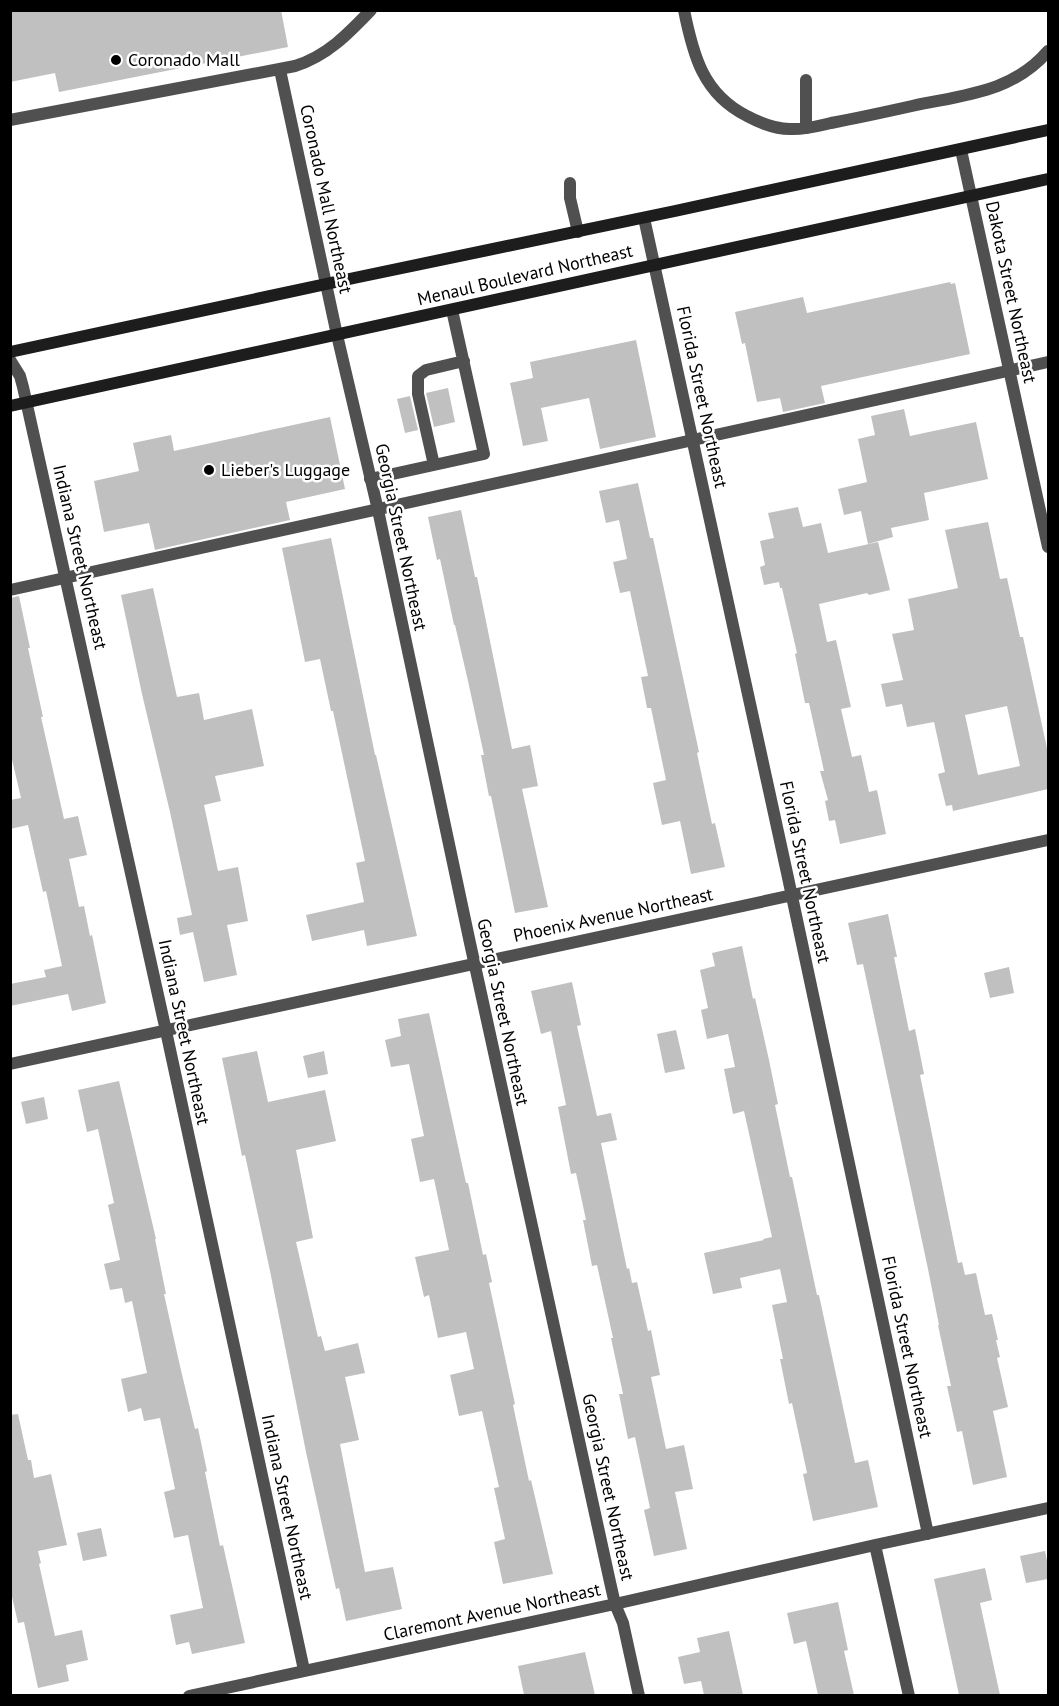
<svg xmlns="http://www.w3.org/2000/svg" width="1059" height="1706" font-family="'PT Sans',sans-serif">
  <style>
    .building { fill: #c0c0c0; fill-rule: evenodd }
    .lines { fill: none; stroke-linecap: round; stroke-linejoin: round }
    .service { stroke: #505050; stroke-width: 12 }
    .minor { stroke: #505050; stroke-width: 12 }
    .secondary { stroke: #1d1d1d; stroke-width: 12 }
    .poi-dot { fill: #000; stroke: #fff; stroke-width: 2 }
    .labels { text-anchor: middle; stroke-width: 5; stroke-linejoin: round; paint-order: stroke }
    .poi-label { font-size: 18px; fill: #000; stroke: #fff; text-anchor: start }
    .street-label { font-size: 18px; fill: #000; stroke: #fff }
  </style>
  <rect width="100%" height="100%" fill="#fff"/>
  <path class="building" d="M 10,10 L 281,10 L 288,47 L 59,92 L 55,73 L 10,82 Z
    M 950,282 L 951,284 L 955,283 L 970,354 L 821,386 L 825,403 L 783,412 L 780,398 L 757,402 L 745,343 L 742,344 L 735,312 L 803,297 L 807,313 Z
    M 636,340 L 656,437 L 600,449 L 589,398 L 541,408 L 548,441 L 523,446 L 510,383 L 533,378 L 530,362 Z
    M 448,388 L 455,422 L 434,427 L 426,393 Z
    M 410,396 L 418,430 L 405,433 L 397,399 Z
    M 904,409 L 910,436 L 976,422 L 988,479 L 924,493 L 929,520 L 891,528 L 893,537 L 868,544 L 861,511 L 844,515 L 838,489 L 867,482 L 858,439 L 875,435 L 871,416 Z
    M 330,417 L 345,489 L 286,502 L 290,520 L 155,550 L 149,523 L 104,532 L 94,481 L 139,471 L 133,443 L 171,435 L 174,451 Z
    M 638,483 L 650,538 L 653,538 L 699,752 L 697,753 L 712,824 L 715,823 L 725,867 L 691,874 L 680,821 L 662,825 L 653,783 L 666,780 L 651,708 L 647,708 L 641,677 L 648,676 L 630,591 L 620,593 L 613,562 L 627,559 L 619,520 L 606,523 L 599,491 Z
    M 798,507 L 803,527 L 821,523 L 828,553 L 878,542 L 890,590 L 869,595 L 867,593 L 819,604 L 827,642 L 836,640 L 847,689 L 851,707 L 841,709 L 852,757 L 861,755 L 869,792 L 877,790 L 886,834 L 840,844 L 835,820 L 829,821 L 825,801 L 828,800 L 820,771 L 824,771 L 809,703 L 805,703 L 795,654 L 797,653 L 782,588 L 780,588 L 779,582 L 764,585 L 760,567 L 765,565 L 760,541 L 774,538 L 768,513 Z
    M 461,510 L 475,577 L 477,577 L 512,749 L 530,745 L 538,786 L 522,789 L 548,907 L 515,913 L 491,796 L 489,796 L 481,755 L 484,755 L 468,681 L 455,625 L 454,625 L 440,559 L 437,560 L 428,517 Z
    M 988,522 L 1000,579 L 1007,578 L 1020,637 L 1023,637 L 1048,753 L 1048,789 L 953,811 L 952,805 L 946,806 L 938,774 L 945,772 L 934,722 L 907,727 L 902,704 L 886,707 L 881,684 L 903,680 L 892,634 L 914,630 L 908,599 L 958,588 L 945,530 ZM 1007,706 L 1020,766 L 978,775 L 965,715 Z
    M 331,538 L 375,755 L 376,755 L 417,936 L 367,946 L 364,930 L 312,941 L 306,915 L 364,902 L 356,863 L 365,861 L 333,711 L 331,711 L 320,659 L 305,662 L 282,548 Z
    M 153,588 L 177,697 L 199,693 L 204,720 L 252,709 L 264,766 L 215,776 L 221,801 L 204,805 L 218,871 L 238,867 L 248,921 L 227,925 L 237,975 L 204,982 L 193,932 L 180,935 L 177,918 L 192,915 L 170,812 L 142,694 L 121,595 Z
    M 19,596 L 30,648 L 28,648 L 43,717 L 41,717 L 64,819 L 78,816 L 87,855 L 69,859 L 79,907 L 84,906 L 90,936 L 92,935 L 106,1003 L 72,1011 L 68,994 L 10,1006 L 10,984 L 46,977 L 44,970 L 62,966 L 46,891 L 43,892 L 28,825 L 10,829 L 10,800 L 21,798 L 10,751 L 10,598 Z
    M 888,914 L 897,957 L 894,957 L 909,1031 L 915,1029 L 924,1074 L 920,1075 L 958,1263 L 962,1262 L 965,1275 L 976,1273 L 985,1315 L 992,1314 L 998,1340 L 996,1340 L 1000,1357 L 997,1358 L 1008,1407 L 993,1411 L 1007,1477 L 973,1485 L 962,1431 L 957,1432 L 947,1386 L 951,1386 L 938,1325 L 939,1325 L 928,1269 L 863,964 L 857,965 L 848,923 Z
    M 742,946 L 753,999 L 755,998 L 769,1060 L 778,1104 L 775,1105 L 790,1177 L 792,1177 L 817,1295 L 819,1295 L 855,1463 L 868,1460 L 878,1507 L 813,1521 L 803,1474 L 807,1473 L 792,1403 L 789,1404 L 780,1359 L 783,1359 L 772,1305 L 787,1302 L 780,1269 L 740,1278 L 742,1288 L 713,1294 L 704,1253 L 764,1240 L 763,1239 L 772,1237 L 744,1111 L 733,1114 L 724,1069 L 735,1067 L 728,1034 L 707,1039 L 701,1010 L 708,1008 L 700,970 L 715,966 L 712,953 Z
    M 1009,967 L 1014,993 L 990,998 L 984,973 Z
    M 572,982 L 581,1025 L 577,1026 L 597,1116 L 611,1113 L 617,1140 L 601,1143 L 627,1269 L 629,1268 L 632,1283 L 637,1282 L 648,1331 L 651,1330 L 660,1375 L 651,1377 L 666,1449 L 684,1445 L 693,1489 L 675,1492 L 687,1549 L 654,1556 L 644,1510 L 650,1508 L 635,1437 L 628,1439 L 619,1394 L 623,1394 L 611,1338 L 613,1338 L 597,1265 L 592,1266 L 583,1220 L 586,1220 L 576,1173 L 571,1174 L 558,1107 L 566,1105 L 551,1031 L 541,1034 L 531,991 Z
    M 429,1013 L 466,1183 L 468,1183 L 483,1255 L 486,1254 L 492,1282 L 489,1283 L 515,1404 L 513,1405 L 529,1481 L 531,1480 L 553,1574 L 503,1584 L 494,1542 L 505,1539 L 494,1488 L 499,1487 L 482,1411 L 459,1416 L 450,1375 L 474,1369 L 466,1332 L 438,1338 L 429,1295 L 424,1297 L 415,1257 L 449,1250 L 434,1179 L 420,1182 L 411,1139 L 424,1136 L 409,1064 L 391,1067 L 385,1040 L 401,1036 L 398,1019 Z
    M 676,1030 L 685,1069 L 665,1073 L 657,1034 Z
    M 257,1051 L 268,1102 L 325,1090 L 336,1141 L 296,1150 L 313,1238 L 296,1242 L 318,1337 L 321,1336 L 325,1351 L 358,1343 L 365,1373 L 345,1377 L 359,1440 L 340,1444 L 365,1572 L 393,1567 L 402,1609 L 346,1621 L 339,1588 L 336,1589 L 306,1452 L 270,1271 L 245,1155 L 242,1156 L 222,1058 Z
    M 324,1051 L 328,1074 L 308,1078 L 303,1056 Z
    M 119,1081 L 156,1239 L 155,1239 L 166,1294 L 164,1294 L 180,1366 L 195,1429 L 198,1428 L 207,1471 L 205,1472 L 220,1546 L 223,1545 L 245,1643 L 192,1654 L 189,1642 L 176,1645 L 170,1615 L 203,1608 L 188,1535 L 174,1538 L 164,1492 L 175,1489 L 160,1418 L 144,1421 L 141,1408 L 128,1412 L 121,1379 L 147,1373 L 132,1301 L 125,1303 L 122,1288 L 110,1290 L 104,1264 L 120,1260 L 108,1205 L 114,1203 L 98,1129 L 87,1132 L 78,1090 Z
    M 44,1097 L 48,1119 L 26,1124 L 21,1102 Z
    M 18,1414 L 28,1460 L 31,1460 L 34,1478 L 51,1474 L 67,1545 L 38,1551 L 41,1563 L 39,1564 L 55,1636 L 82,1630 L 88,1660 L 66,1665 L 69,1681 L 38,1688 L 24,1622 L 18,1623 L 10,1588 L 10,1415 Z
    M 101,1528 L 107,1556 L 83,1561 L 77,1533 Z
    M 1045,1551 L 1048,1566 L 1048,1579 L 1026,1583 L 1020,1556 Z
    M 985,1568 L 992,1600 L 980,1603 L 1000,1695 L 959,1695 L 934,1579 Z
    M 838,1602 L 848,1650 L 844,1651 L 854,1695 L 818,1695 L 806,1641 L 794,1644 L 787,1613 Z
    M 729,1631 L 743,1695 L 704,1695 L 701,1681 L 684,1684 L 678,1657 L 700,1652 L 697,1638 Z
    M 585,1652 L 595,1695 L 524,1695 L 518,1666 Z"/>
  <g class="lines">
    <path class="service" d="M 806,80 L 806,128
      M 570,183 L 570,198 L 578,232
      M 434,465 L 418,394 L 418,376 L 426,370 L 464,361
      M 370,479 L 484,454 L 452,310
      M 10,590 L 1048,362"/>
    <path class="minor" d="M 684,10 C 693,55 703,94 747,116 C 760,123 775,129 790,129 C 804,130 818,126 831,123 C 858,118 885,112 912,106 C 963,95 1012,93 1048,51
      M 280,70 L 337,335 L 378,510 L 470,943 L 610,1582 L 615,1604 L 623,1623 L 639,1696
      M 10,120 L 295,66 C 327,56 348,34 371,10
      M 961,150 L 1048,547
      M 644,218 L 787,873 L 928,1534
      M 10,360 L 20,376 L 23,387 L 166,1031 L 304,1670
      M 10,1064 L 1048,840
      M 875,1545 L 909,1696
      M 189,1696 L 615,1604 L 875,1545 L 1048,1508"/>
    <path class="secondary" d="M 10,352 L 354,278 L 675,211 L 1048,130
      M 10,406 L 1048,179"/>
  </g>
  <g class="poi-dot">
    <circle cx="116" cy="60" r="6"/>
    <circle cx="209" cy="470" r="6"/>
  </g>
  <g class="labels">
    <g class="poi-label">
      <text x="128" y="66">Coronado Mall</text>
      <text x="221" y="476">Lieber's Luggage</text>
    </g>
    <g class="street-label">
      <text transform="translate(326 199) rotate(78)" y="6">Coronado Mall Northeast</text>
      <text transform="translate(525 275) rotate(-13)" y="6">Menaul Boulevard Northeast</text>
      <text transform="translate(1011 292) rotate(78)" y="6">Dakota Street Northeast</text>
      <text transform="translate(702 397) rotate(78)" y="6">Florida Street Northeast</text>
      <text transform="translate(401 537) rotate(78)" y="6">Georgia Street Northeast</text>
      <text transform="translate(80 557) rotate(77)" y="6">Indiana Street Northeast</text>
      <text transform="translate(805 872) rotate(78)" y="6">Florida Street Northeast</text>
      <text transform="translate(613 915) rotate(-12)" y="6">Phoenix Avenue Northeast</text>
      <text transform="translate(503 1012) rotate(78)" y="6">Georgia Street Northeast</text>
      <text transform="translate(184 1032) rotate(78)" y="6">Indiana Street Northeast</text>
      <text transform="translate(907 1347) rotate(78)" y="6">Florida Street Northeast</text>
      <text transform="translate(608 1487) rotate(78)" y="6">Georgia Street Northeast</text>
      <text transform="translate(287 1507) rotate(78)" y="6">Indiana Street Northeast</text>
      <text transform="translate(492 1612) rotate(-12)" y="6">Claremont Avenue Northeast</text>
    </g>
  </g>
  <rect width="1059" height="1706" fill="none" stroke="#000000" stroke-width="24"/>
</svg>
